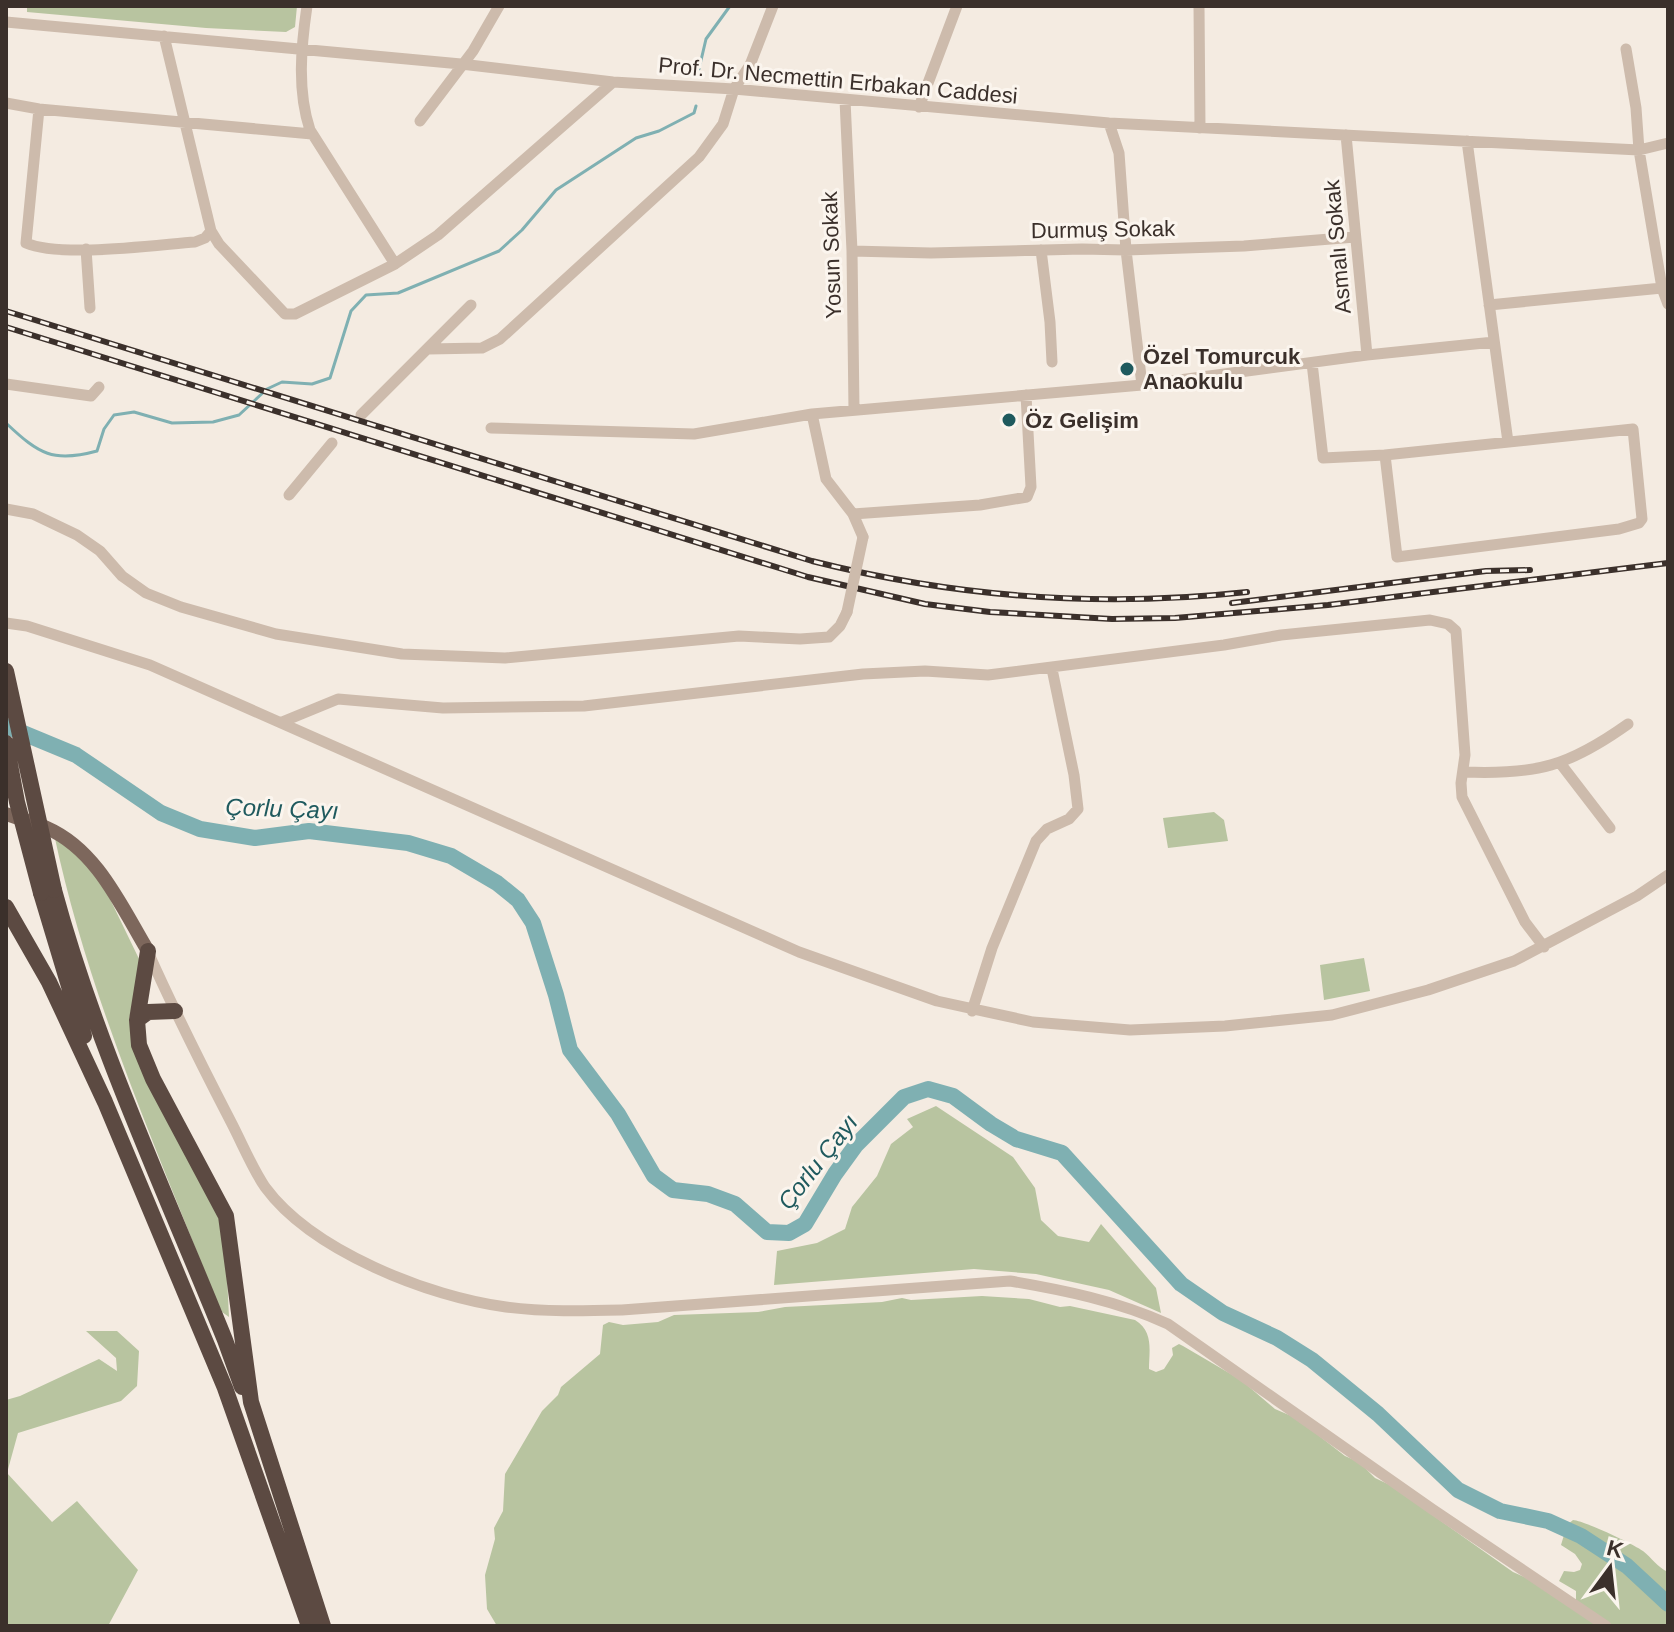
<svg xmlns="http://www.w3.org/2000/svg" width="1674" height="1632" font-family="Arial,sans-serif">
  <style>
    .green { fill: #b8c4a0 }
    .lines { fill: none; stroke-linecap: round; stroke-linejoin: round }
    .stream { stroke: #7fb0b2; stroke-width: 3 }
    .river { stroke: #7fb0b2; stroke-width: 16 }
    .minor { stroke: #cdbbac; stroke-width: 11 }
    .major { stroke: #7d675c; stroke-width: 14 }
    .highway { stroke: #5c4a42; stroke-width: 16 }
    .rail-casing { stroke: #3b302b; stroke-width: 6 }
    .rail { stroke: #fbf5ee; stroke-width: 3; stroke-dasharray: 9; stroke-linecap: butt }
    .minor-bridge { stroke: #cdbbac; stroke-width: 11 }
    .highway-bridge { stroke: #5c4a42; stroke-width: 16 }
    .poi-dot { fill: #1f5a5e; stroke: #fbf5ee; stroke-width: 3 }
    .labels { text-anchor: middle; stroke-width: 6; stroke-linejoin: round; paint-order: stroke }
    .street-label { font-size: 22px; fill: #3b302b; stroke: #fbf5ee }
    .poi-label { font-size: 22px; font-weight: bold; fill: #3b302b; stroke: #fbf5ee; text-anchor: start }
    .water-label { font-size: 24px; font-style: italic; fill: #1f5a5e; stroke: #fbf5ee }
  </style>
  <rect width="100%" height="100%" fill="#f4ebe1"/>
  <path class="green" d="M 27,6 L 297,6 L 295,27 L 286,32 L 206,28 L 27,12 Z
    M 1214,812 L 1224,820 L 1228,841 L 1168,848 L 1163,818 Z
    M 54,834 L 95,868 L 141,963 L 129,1020 L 135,1041 L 219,1210 L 225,1235 L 229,1317 L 222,1312 L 215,1297 C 155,1145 88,995 54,834 Z
    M 1364,958 L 1370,991 L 1324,1000 L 1320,965 Z
    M 936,1106 L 1013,1157 L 1035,1188 L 1041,1220 L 1058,1236 L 1089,1242 L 1101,1224 L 1156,1288 L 1161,1313 L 1109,1290 L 1036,1274 L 974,1269 L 774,1285 L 777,1251 L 817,1243 L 845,1229 L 852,1207 L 877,1176 L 891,1144 L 913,1127 L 907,1119 Z
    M 982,1296 L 1029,1299 L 1060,1307 L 1070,1306 L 1135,1320 C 1154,1332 1149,1350 1149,1369 L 1156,1372 L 1164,1369 L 1173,1355 L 1172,1348 L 1179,1344 L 1183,1346 L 1241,1380 L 1275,1409 L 1296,1418 L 1345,1456 L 1359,1462 L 1375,1478 L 1390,1485 L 1513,1572 L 1576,1600 L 1576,1591 L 1559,1581 L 1564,1571 L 1574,1572 L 1580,1570 L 1582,1564 L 1575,1554 L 1561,1545 L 1567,1525 L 1573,1520 C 1585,1521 1633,1544 1643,1551 C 1652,1558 1657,1567 1668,1572 L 1668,1626 L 497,1626 L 487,1609 L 485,1575 L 495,1539 L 494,1528 L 503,1511 L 505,1474 L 542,1411 L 558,1395 L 561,1387 L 600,1354 L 603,1325 L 609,1322 L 623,1325 L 658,1322 L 674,1315 L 758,1312 L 785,1307 L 882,1302 L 902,1298 L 911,1300 Z
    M 86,1331 L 117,1331 L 139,1351 L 137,1386 L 121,1401 L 18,1433 L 7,1473 L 52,1522 L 77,1501 L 138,1570 L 108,1626 L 6,1626 L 6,1400 L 20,1396 L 99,1359 L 117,1371 L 116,1358 Z"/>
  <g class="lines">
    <path class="stream" d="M 699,69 L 706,39 L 730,6
      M 7,424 C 39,454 53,463 97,451 L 104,429 L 114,415 L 134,412 L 172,423 L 213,422 L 239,415 L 267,389 L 282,382 L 312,384 L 330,378 L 351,311 L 366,295 L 398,293 L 499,251 L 522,230 L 556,190 L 636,138 L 659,131 L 694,113 L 696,106"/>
    <path class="river" d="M 6,726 L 76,755 L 161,813 L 200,829 L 255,838 L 309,831 L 408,843 L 451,856 L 497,883 L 518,900 L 533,923 L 556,995 L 570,1050 L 618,1114 L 654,1176 L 673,1190 L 708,1194 L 735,1204 L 767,1232 L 789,1233 L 805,1224 L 835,1174 L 856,1145 L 904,1097 L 928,1089 L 953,1096 L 991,1124 L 1016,1139 L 1062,1153 L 1181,1284 L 1223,1313 L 1277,1338 L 1312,1360 L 1378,1414 L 1458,1490 L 1500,1511 L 1548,1521 L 1581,1536 L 1627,1566 L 1668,1604"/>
    <path class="minor" d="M 307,6 C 301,47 297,91 310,130 L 395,264
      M 1199,6 L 1200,128
      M 6,22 L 461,64 L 613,82 L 734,89 L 1109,123 L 1639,150 L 1668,143
      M 1626,49 L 1636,108 L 1639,150 L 1662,288 L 1668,304
      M 845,100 L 852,251 L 854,410
      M 6,103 L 39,109 L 312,134
      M 919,107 L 957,6
      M 39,109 L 26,243 C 60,258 155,245 195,242 L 205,238 L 211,231 L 164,36
      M 420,121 L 473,51 L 499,6
      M 1109,123 L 1119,153 L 1126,250 L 1142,385
      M 1346,135 L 1367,355
      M 1467,141 L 1508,442
      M 211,231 L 219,244 L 285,314 L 295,314 L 395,264 L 438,235 L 613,82
      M 86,249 L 90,308
      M 1041,250 L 1050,322 L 1052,362
      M 852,251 L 931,253 L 1082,249 L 1126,250 L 1244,246 L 1355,237
      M 1489,305 L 1662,288
      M 428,349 L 482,348 L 500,339 L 699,157 L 723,124 L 734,89 L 750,65 L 773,6
      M 1312,363 L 1323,458 L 1385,455 L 1397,557 L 1619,529 L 1639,523 L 1642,519 L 1633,429 L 1385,455
      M 6,384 L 91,396 L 99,387
      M 812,414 L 826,479 L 853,514 L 863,537
      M 361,415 L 471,305
      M 491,428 L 694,434 L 812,414 L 1142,385 L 1367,355 L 1494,342
      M 289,495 L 332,443
      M 6,509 L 33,514 L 77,535 L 100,551 L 122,576 L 146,593 L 181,607 L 276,634 L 402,654 L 505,658 L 739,636 L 800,639 L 829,637 L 840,626 L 847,612
      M 853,514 L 980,505 L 1027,497 L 1031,487 L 1026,395
      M 6,623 L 27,626 L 150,665 L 799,952 L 937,1001 L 1033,1022 L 1130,1030 L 1225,1026 L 1332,1015 L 1428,990 L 1514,961 L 1637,896 L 1668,875
      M 282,722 L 338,699 L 443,708 L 584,706 L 863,674 L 925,671 L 988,675 L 1224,645 L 1281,635 L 1430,620 L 1448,624 L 1456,631 L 1465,755 L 1461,783 L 1462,797 L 1525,922 L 1544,947
      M 1560,763 L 1610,828
      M 1464,772 C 1537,775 1569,766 1628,724
      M 148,952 C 174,1010 202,1066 231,1122 C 242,1143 252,1168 265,1187 C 312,1251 429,1297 506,1307 C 545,1312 583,1311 622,1310 L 1010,1281 C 1063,1290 1118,1301 1168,1324 L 1432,1509 L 1606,1626
      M 972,1011 L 992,948 L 1036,841 L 1047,829 L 1069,819 L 1078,809 L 1074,775 L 1052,669"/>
    <path class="major" d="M 6,814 C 20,819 34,822 47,828 C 97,850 121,906 148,951"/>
    <path class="highway" d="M 54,890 C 96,1045 165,1191 225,1340 L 242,1387
      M 41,893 L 84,1036
      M 6,907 L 49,982 L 105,1102 L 225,1388 L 309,1626
      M 148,951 L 137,1020 L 139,1045 L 153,1079 L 226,1216 L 251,1402 L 323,1626
      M 137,1020 L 148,1012 L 175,1011"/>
    <defs>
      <path id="rail" d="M 6,311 L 812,561 C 954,597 1101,608 1247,592
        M 6,327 L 808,577 L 925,604 L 990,612 L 1112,619 L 1175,618 L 1328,605 L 1668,563
        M 1232,603 L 1486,571 L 1530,570"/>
    </defs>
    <use href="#rail" class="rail-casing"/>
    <use href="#rail" class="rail"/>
    <path class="minor-bridge" d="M 847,612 L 863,537"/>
    <path class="highway-bridge" d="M 6,671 L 54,890
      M 6,743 L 17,802 L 41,893"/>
  </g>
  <g class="poi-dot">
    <circle cx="1127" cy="369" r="8"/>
    <circle cx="1009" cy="420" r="8"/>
  </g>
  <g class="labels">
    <g class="street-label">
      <text transform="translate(838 80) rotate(5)" y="8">Prof. Dr. Necmettin Erbakan Caddesi</text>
      <text transform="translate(1103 229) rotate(-1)" y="8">Durmuş Sokak</text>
      <text transform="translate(1337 247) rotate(-95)" y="8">Asmalı Sokak</text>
      <text transform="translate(831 255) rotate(-92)" y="8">Yosun Sokak</text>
    </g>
    <g class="poi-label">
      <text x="1143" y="364">Özel Tomurcuk<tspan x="1143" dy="25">Anaokulu</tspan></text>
      <text x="1025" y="428">Öz Gelişim</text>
    </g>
    <g class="water-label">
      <text transform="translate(282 809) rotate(2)" y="8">Çorlu Çayı</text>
      <text transform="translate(818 1162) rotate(-52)" y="8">Çorlu Çayı</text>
    </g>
  </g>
  <rect width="1674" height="1632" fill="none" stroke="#3b302b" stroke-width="16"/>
  <g transform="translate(1610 1568) rotate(15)" stroke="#fbf5ee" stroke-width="6" paint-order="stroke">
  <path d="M0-6L14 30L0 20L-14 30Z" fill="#3b302b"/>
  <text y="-12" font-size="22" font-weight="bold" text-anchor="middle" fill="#3b302b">K</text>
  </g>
</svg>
